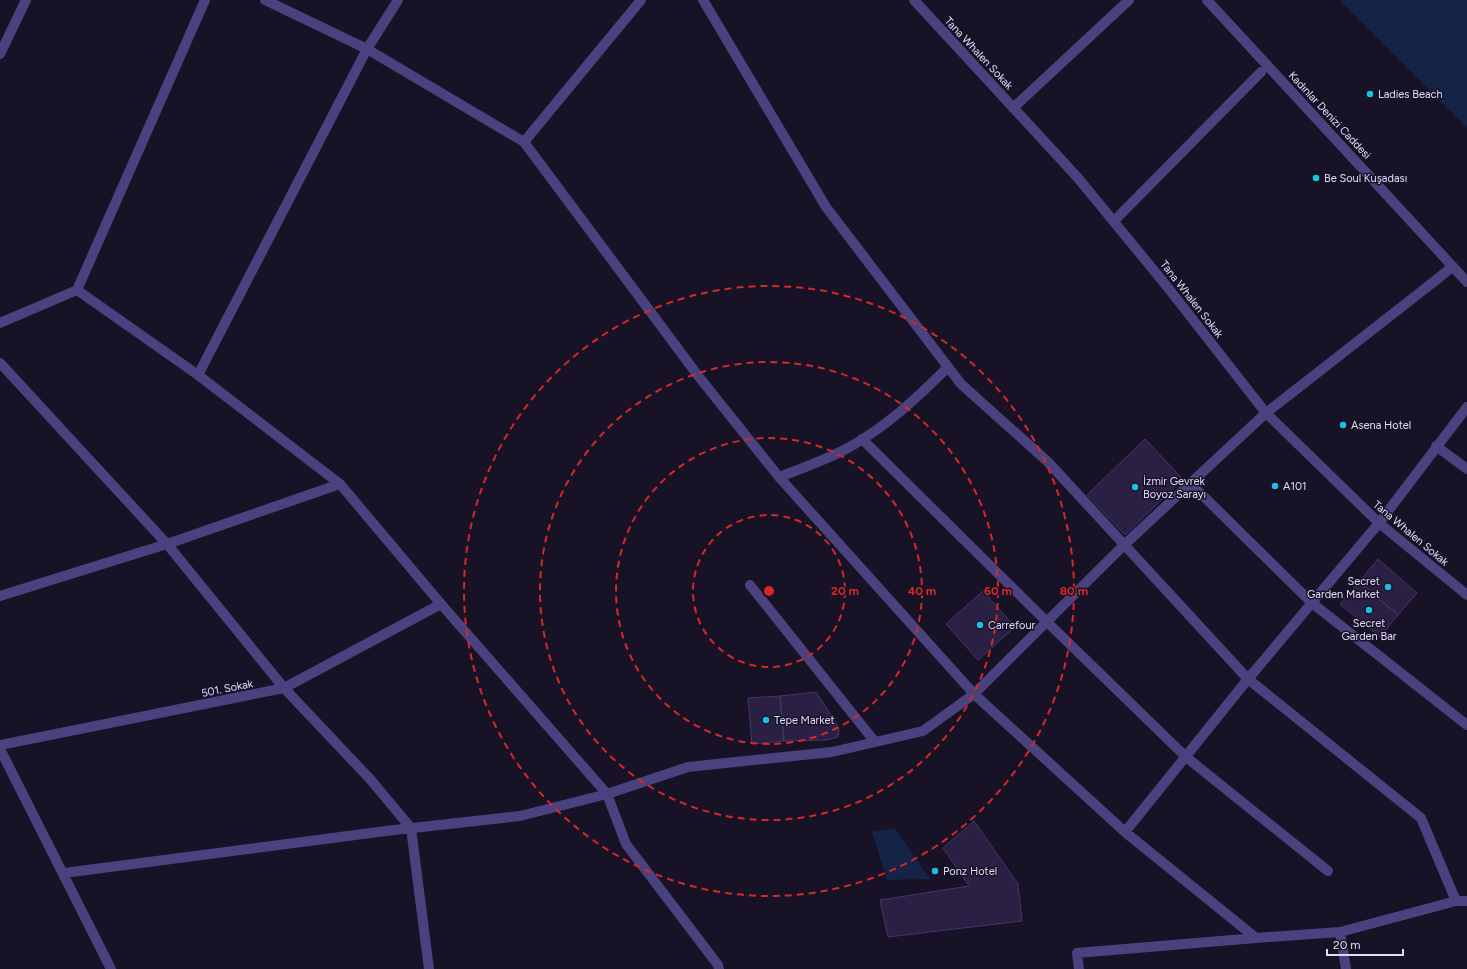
<svg xmlns="http://www.w3.org/2000/svg" width="1467" height="969" font-family="Figtree,sans-serif">
  <style>
    .water { fill: #142346 }
    .building { fill: #2a2044; stroke: #45356d }
    .lines { fill: none; stroke-linecap: round; stroke-linejoin: round }
    .service { stroke: #4a427e; stroke-width: 10 }
    .pedestrian { stroke: #4a427e; stroke-width: 10 }
    .minor { stroke: #4a427e; stroke-width: 10 }
    .ring { fill: none; stroke: #d62828; stroke-width: 2; stroke-dasharray: 7 5 }
    .poi-dot { fill: #1cbfe5; stroke: #171225; stroke-width: 1.5 }
    .labels { text-anchor: middle; stroke-width: 3; stroke-linejoin: round; paint-order: stroke }
    .street-label { font-size: 11px; fill: #e1dafb; stroke: #171225 }
    .poi-label { font-size: 11px; fill: #e1dafb; stroke: #171225; text-anchor: start }
    .centre { fill: #d62828; stroke: #171225; stroke-width: 2 }
    .ring-label { font-size: 12px; text-anchor: middle; font-weight: bold; fill: #d62828; stroke: #171225; stroke-width: 3; stroke-linejoin: round; paint-order: stroke }
  </style>
  <rect width="100%" height="100%" fill="#171225"/>
  <path class="water" d="M 1339,0 L 1467,0 L 1467,128 Z
    M 895,828 L 930,879 L 887,880 L 872,832 Z"/>
  <path class="building" d="M 1145,439 L 1183,479 L 1125,535 L 1087,495 Z
    M 1378,559 L 1417,593 L 1398,615 L 1359,582 Z
    M 1359,582 L 1398,615 L 1380,637 L 1340,604 Z
    M 983,591 L 1015,627 L 978,660 L 946,624 Z
    M 816,692 L 836,723 L 839,730 L 838,737 L 827,740 L 784,741 L 780,696 Z
    M 780,696 L 784,741 L 752,744 L 748,698 Z
    M 974,821 L 1018,884 L 1022,921 L 888,937 L 880,900 L 969,886 L 943,848 Z"/>
  <g class="lines">
    <path class="service" d="M 862,439 L 1047,622
      M 779,477 C 801,469 825,460 846,449 C 885,428 917,398 948,367"/>
    <path class="pedestrian" d="M 1207,0 L 1467,282
      M 1436,280 L 1452,267"/>
    <path class="minor" d="M 265,0 L 367,49 L 524,142 L 641,0
      M 703,0 L 826,207 L 961,384 L 1048,462 L 1248,679 L 1421,818 L 1456,901
      M 914,0 L 1078,178 L 1165,284 L 1266,413 L 1379,523 L 1467,595
      M 0,54 L 26,0
      M 1013,108 L 1129,0
      M 524,142 L 699,377 L 779,477 L 974,694 L 1125,832 L 1256,938 L 1340,932 L 1456,901 L 1467,901
      M 1114,221 L 1261,72
      M 77,290 L 198,375 L 340,484 L 441,604 L 607,794 L 626,844 L 718,965 L 719,969
      M 0,323 L 77,290 L 205,0
      M 0,363 L 167,544 L 284,688 L 370,779 L 411,828 L 429,969
      M 198,375 L 367,49 L 398,0
      M 1436,446 L 1467,469
      M 1191,484 L 1312,603 L 1467,725
      M 750,585 L 875,742
      M 0,596 L 167,544 L 340,484
      M 1047,622 L 1186,757 L 1328,871
      M 0,745 L 284,688 L 441,604
      M 0,749 L 111,969
      M 1125,832 L 1248,679 L 1379,523 L 1467,407
      M 64,873 L 386,831 L 520,816 L 607,794 L 688,767 L 832,752 L 923,731 L 974,694 L 1123,546 L 1266,413 L 1436,280
      M 1340,932 L 1346,969
      M 1079,969 L 1077,953 L 1256,938"/>
  </g>
  <g class="ring">
    <circle cx="769" cy="591" r="76"/>
    <circle cx="769" cy="591" r="153"/>
    <circle cx="769" cy="591" r="229"/>
    <circle cx="769" cy="591" r="305"/>
  </g>
  <g class="poi-dot">
    <circle cx="1370" cy="94" r="4"/>
    <circle cx="1316" cy="178" r="4"/>
    <circle cx="1343" cy="425" r="4"/>
    <circle cx="1275" cy="486" r="4"/>
    <circle cx="1135" cy="487" r="4"/>
    <circle cx="1388" cy="587" r="4"/>
    <circle cx="1369" cy="610" r="4"/>
    <circle cx="980" cy="625" r="4"/>
    <circle cx="766" cy="720" r="4"/>
    <circle cx="935" cy="871" r="4"/>
  </g>
  <g class="labels">
    <g class="street-label">
      <text transform="translate(979 53) rotate(47)" y="4">Tana Whalen Sokak</text>
      <text transform="translate(1330 115) rotate(47)" y="4">Kadınlar Denizi Caddesi</text>
      <text transform="translate(1192 299) rotate(52)" y="4">Tana Whalen Sokak</text>
      <text transform="translate(1411 533) rotate(40)" y="4">Tana Whalen Sokak</text>
      <text transform="translate(227 688) rotate(-11)" y="4">501. Sokak</text>
    </g>
    <g class="poi-label">
      <text x="1378" y="98">Ladies Beach</text>
      <text x="1324" y="182">Be Soul Kuşadası</text>
      <text x="1351" y="429">Asena Hotel</text>
      <text x="1143" y="485">İzmir Gevrek<tspan x="1143" dy="13">Boyoz Sarayı</tspan></text>
      <text x="1283" y="490">A101</text>
      <text x="1380" y="585" text-anchor="end">Secret<tspan x="1380" dy="13">Garden Market</tspan></text>
      <text x="1369" y="627" text-anchor="middle">Secret<tspan x="1369" dy="13">Garden Bar</tspan></text>
      <text x="988" y="629">Carrefour</text>
      <text x="774" y="724">Tepe Market</text>
      <text x="943" y="875">Ponz Hotel</text>
    </g>
  </g>
  <circle cx="769" cy="591" r="6" class="centre"/>
  <g class="ring-label">
    <text x="845" y="595">20 m</text>
    <text x="922" y="595">40 m</text>
    <text x="998" y="595">60 m</text>
    <text x="1074" y="595">80 m</text>
  </g>
  <path d="M1327 949v6h76v-6" fill="none" stroke="#e1dafb" stroke-width="2"/>
  <text x="1333" y="949" font-size="12" fill="#e1dafb" stroke="#171225" stroke-width="3" paint-order="stroke">20 m</text>
</svg>
